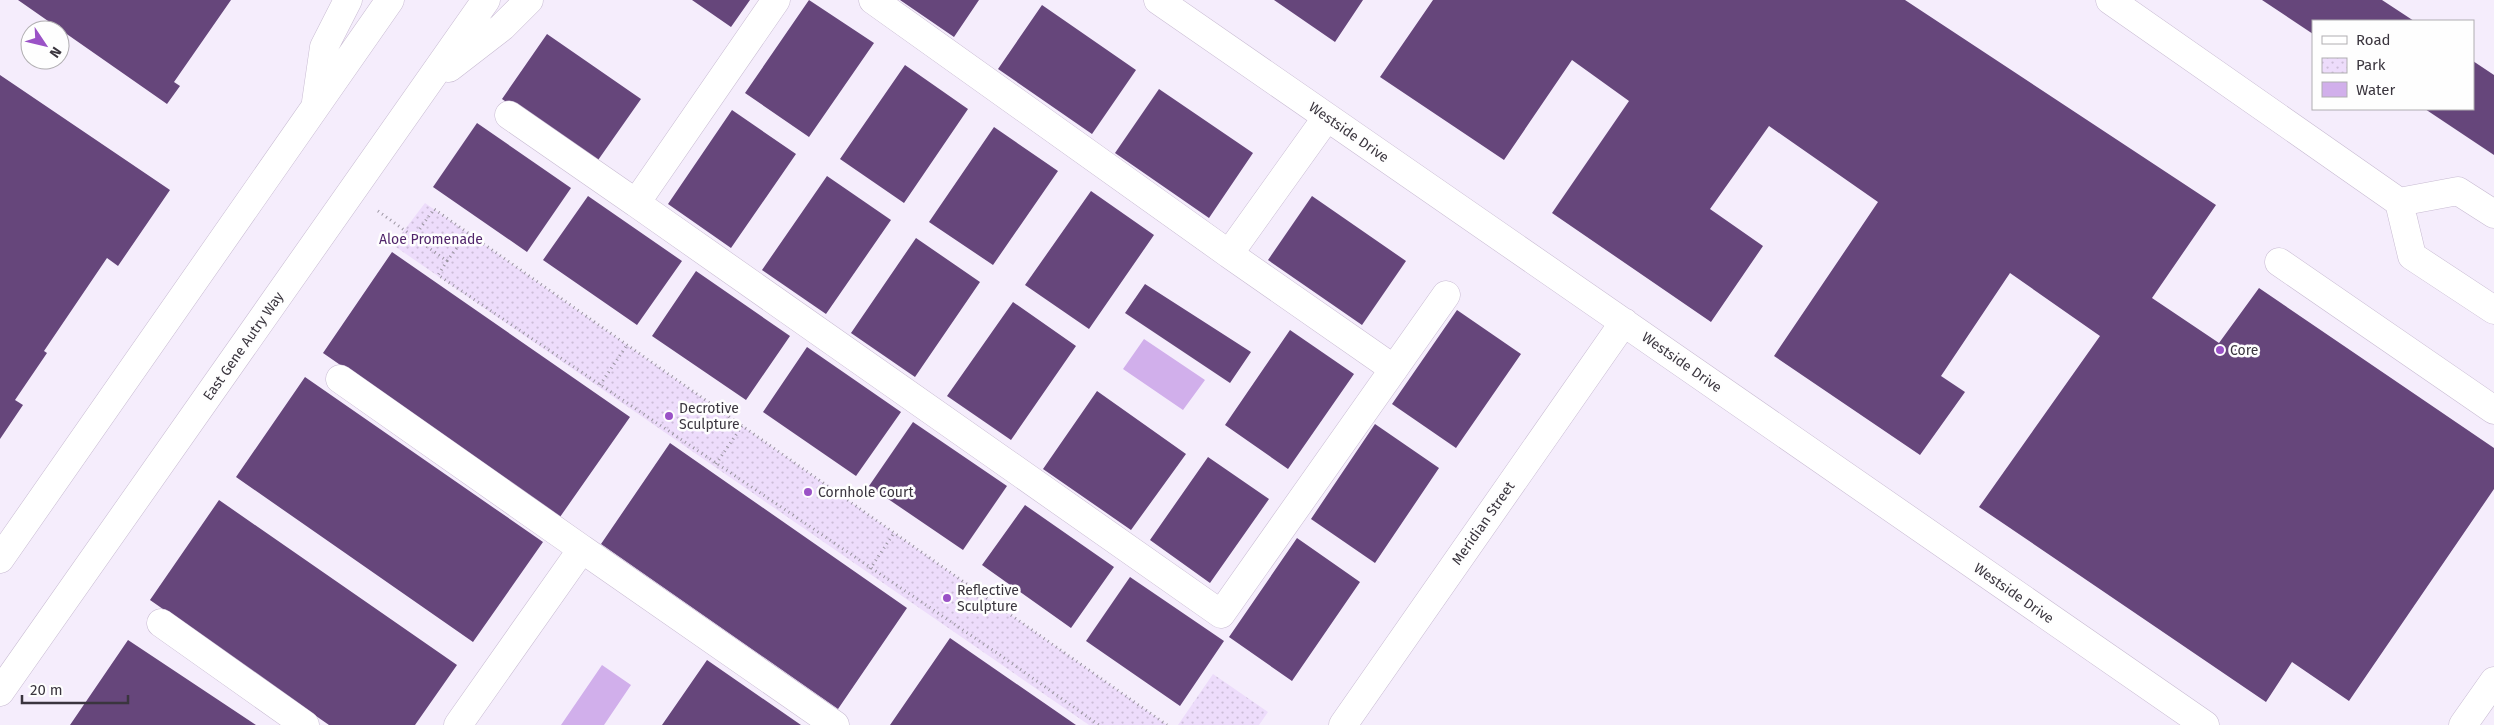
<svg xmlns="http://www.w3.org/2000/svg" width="2494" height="725" font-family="'Fira Sans',sans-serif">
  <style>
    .park { fill: url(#park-dots) }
    .water { fill: #d1afeb }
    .building { fill: #66467b }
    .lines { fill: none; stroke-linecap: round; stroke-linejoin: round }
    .minor-casing { stroke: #c8bbd2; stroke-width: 29 }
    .major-casing { stroke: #c8bbd2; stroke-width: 29 }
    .path { stroke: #9a94a0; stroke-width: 3; stroke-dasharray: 1 4; stroke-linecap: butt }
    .minor { stroke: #fff; stroke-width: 28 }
    .major { stroke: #fff; stroke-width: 28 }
    .poi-dot { fill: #9a52c6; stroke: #fefefe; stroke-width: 2 }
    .labels { text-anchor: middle; stroke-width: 5; stroke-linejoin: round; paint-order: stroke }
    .street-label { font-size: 14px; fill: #3a353e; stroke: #fefefe }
    .park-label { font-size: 14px; fill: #51256b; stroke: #fefefe }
    .poi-label { font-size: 14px; fill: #3a353e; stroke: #fefefe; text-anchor: start }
  </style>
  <defs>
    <pattern id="park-dots" width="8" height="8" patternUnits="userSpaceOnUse" patternTransform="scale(1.25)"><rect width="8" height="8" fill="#eddcfb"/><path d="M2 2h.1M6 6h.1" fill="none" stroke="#ccbdd8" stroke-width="1.8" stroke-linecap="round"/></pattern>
  </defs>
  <rect width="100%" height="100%" fill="#f5edfc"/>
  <path class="park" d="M 425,203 L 1167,725 L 1089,725 L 393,245 Z
    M 1213,674 L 1268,712 L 1259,725 L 1178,725 Z"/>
  <path class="water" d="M 1144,339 L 1205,380 L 1183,410 L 1123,369 Z
    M 602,665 L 631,685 L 604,725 L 561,725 Z"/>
  <path class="building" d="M 18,0 L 231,0 L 174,82 L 180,86 L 167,104 Z
    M 692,0 L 750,0 L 731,27 Z
    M 809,0 L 874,43 L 809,137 L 745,93 Z
    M 900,0 L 979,0 L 954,37 Z
    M 1274,0 L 1363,0 L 1335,42 Z
    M 1433,0 L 1905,0 L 2216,205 L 2152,298 L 2219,343 L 2259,288 L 2494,448 L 2494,489 L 2349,701 L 2292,662 L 2266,702 L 1979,507 L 2100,336 L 2010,273 L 1941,376 L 1965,392 L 1920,455 L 1774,356 L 1878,202 L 1769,126 L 1710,209 L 1763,246 L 1711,322 L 1552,213 L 1629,101 L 1572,60 L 1504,160 L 1380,77 Z
    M 2262,0 L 2382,0 L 2414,21 L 2313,21 L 2313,34 Z
    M 1042,5 L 1136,70 L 1092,134 L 998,69 Z
    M 547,34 L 641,99 L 596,163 L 502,99 Z
    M 2473,61 L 2494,75 L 2494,155 L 2425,109 L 2473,109 Z
    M 905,65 L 968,109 L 904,203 L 840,159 Z
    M 0,75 L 170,190 L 118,266 L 107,258 L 44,351 L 47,353 L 15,400 L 23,405 L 0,439 Z
    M 1159,89 L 1253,153 L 1209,218 L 1115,153 Z
    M 732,110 L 796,154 L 731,248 L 668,204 Z
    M 477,123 L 571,188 L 527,252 L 433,187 Z
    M 994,127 L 1058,171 L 993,265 L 929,222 Z
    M 827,176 L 891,220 L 826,314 L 762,270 Z
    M 1091,191 L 1154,235 L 1089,329 L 1025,285 Z
    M 588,196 L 682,261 L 637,325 L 543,260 Z
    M 1312,196 L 1406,261 L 1362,325 L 1268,260 Z
    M 916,238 L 980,282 L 915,377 L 851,333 Z
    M 392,252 L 630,417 L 560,517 L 323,353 Z
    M 696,271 L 790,336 L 746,400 L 652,336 Z
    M 1145,284 L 1251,352 L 1230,383 L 1125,313 Z
    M 1013,302 L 1076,346 L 1011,440 L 947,396 Z
    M 1457,310 L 1521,354 L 1456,448 L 1392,404 Z
    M 1290,330 L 1354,374 L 1288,469 L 1225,425 Z
    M 807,347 L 901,412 L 856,476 L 763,412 Z
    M 305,377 L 543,542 L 473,642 L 236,477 Z
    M 1097,391 L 1186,454 L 1131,530 L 1043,469 Z
    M 913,422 L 1007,486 L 963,550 L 869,486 Z
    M 1375,424 L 1439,468 L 1375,563 L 1311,519 Z
    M 670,443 L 907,608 L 838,709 L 601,544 Z
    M 1208,457 L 1269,499 L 1210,583 L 1150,540 Z
    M 219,500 L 457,665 L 415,725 L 329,725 L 150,600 Z
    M 1025,505 L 1114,567 L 1071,628 L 982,565 Z
    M 1297,538 L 1360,582 L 1292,681 L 1229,637 Z
    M 1130,577 L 1224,641 L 1180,706 L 1086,641 Z
    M 950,638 L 1076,725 L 890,725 Z
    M 128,640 L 256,725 L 70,725 Z
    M 707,660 L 801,725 L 662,725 Z"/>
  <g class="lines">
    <defs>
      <path id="minor" d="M 873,0 L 1229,254 L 1327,117
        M 1158,0 L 2205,725
        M 2110,0 L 2399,202
        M 449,68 L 502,27 L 529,0
        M 316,102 L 324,47 L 348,0
        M 509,115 L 636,203 L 776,0
        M 636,203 L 1221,614 L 1446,295
        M 2494,214 L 2458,191 L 2399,202 L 2412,256 L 2494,310
        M 1229,254 L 1394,369
        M 2279,262 L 2494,410
        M 340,379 L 582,549
        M 0,559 L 390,0
        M 161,623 L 305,725
        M 0,692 L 486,0
        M 458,725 L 582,549 L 835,725
        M 1343,725 L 1624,322"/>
      <path id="major" d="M 2463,725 L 2494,681"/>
    </defs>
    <use href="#minor" class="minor-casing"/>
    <use href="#major" class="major-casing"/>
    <path class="path" d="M 378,211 L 447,261 L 438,275 L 1000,655 L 1099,725
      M 414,237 L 434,209 L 1167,725
      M 447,261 L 468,233
      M 600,385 L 627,345
      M 716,464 L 742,426
      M 870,569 L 894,533"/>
    <use href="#minor" class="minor"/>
    <use href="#major" class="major"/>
  </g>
  <g class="poi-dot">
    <circle cx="2220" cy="350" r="5"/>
    <circle cx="669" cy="416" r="5"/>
    <circle cx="808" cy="492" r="5"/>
    <circle cx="947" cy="598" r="5"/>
  </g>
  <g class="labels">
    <g class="street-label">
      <text transform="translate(1349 132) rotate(35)" y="5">Westside Drive</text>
      <text transform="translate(243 346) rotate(-55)" y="5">East Gene Autry Way</text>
      <text transform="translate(1682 362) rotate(35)" y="5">Westside Drive</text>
      <text transform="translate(1483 523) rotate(-55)" y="5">Meridian Street</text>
      <text transform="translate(2014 593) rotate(35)" y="5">Westside Drive</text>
    </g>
    <g class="park-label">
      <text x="431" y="244">Aloe Promenade</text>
    </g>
    <g class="poi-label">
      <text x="2230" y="355">Core</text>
      <text x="679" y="413">Decrotive<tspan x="679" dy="16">Sculpture</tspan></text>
      <text x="818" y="497">Cornhole Court</text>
      <text x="957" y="595">Reflective<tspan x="957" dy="16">Sculpture</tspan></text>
    </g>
  </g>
  <rect x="2312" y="20" width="162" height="90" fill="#fefefe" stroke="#b0aeb1"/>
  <rect x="2322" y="36" width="25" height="8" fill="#ffffff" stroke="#b0aeb1"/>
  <text x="2356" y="45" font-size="15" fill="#3a353e">Road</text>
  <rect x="2322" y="58" width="25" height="15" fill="url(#park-dots)" stroke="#b0aeb1"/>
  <text x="2356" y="70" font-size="15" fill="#3a353e">Park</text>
  <rect x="2322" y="82" width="25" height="15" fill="#d1afeb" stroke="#b0aeb1"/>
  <text x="2356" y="95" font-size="15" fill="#3a353e">Water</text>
  <g transform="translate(45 45) rotate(125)"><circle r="24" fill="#fefefe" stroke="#b0aeb1"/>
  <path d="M0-4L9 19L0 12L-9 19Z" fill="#9a52c6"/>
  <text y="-8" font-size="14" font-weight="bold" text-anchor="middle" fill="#3a353e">N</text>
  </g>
  <path d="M22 695v8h106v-8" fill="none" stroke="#3a353e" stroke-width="2.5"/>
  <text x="30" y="695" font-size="15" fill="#3a353e" stroke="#fefefe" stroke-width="4" paint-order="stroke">20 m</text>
</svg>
